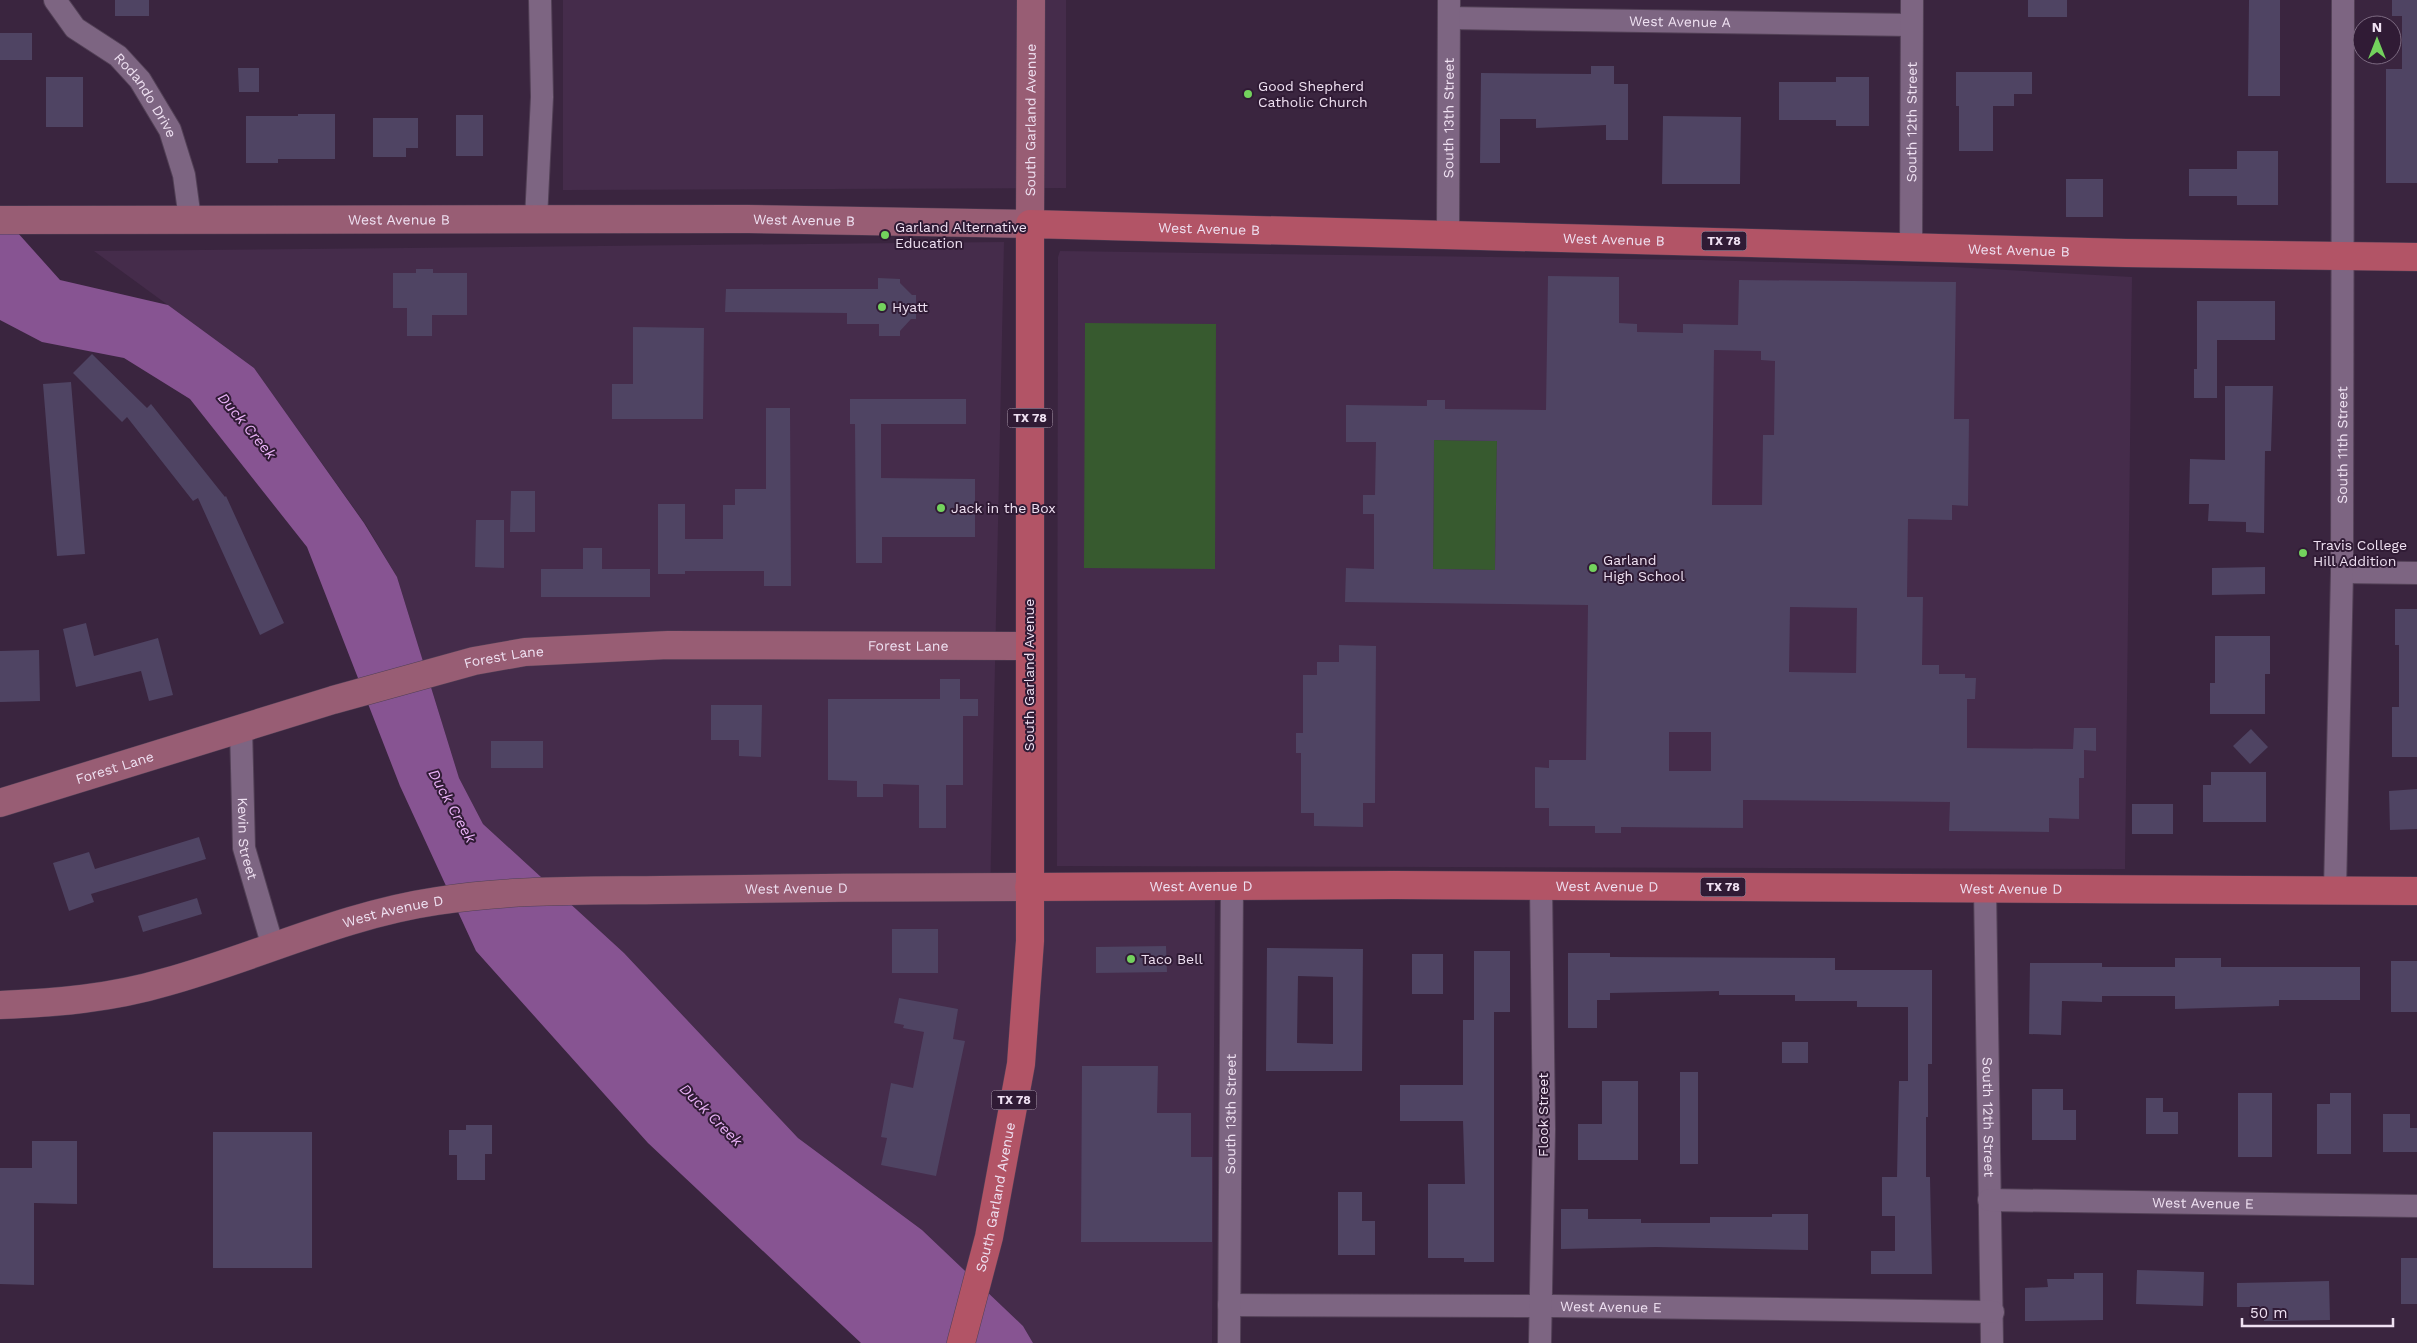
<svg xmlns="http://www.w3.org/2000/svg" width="2417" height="1343" font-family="'Work Sans',sans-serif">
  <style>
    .built { fill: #452c4b }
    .green { fill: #375a2f }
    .water { fill: #875492 }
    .building { fill: #4f4463; fill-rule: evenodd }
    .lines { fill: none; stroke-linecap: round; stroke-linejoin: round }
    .street-casing { stroke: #524056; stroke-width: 24 }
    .secondary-casing { stroke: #524056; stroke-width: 29 }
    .primary-casing { stroke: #524056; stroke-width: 29 }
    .street { stroke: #7d6582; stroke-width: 22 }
    .secondary { stroke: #985d74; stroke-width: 28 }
    .primary { stroke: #b25466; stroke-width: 28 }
    .poi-dot { fill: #73d25d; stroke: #301b35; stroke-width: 2 }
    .labels { text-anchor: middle; stroke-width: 4; stroke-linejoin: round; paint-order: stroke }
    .shield { fill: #301b35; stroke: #b6a6b9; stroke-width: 1 }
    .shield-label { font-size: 12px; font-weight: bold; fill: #efe1f2 }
    .street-label { font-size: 14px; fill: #efe1f2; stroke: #301b35 }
    .poi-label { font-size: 14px; fill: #efe1f2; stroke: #301b35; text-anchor: start }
    .water-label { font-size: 15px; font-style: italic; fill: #e9b1f6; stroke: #301b35 }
  </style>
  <rect width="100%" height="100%" fill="#3a253f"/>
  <path class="built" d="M 563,0 L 1066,0 L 1066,188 L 563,190 Z
    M 1004,242 L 990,900 L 1215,899 L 1212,1343 L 1033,1343 L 1023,1326 L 922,1230 L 798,1138 L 624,953 L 483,824 L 459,778 L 397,577 L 366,525 L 254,368 L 94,251 Z
    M 1060,251 L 1702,260 L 1954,267 L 2132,277 L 2125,869 L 1057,866 L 1058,257 Z"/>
  <path class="green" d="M 1085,323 L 1216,324 L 1215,569 L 1084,568 Z
    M 1434,440 L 1497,441 L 1495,570 L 1433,569 Z"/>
  <path class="water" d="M 0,213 L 60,280 L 168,305 L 254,368 L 364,523 L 397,577 L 459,778 L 483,824 L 624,953 L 798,1138 L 922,1230 L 1023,1326 L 1033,1343 L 861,1343 L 648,1143 L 476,951 L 400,786 L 307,547 L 190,399 L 124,358 L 42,342 L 0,320 Z"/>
  <path class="building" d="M 115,0 L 149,0 L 149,16 L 115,16 Z
    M 2028,0 L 2067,0 L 2067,17 L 2028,17 Z
    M 2249,0 L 2280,0 L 2280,96 L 2248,96 Z
    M 2392,0 L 2417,0 L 2417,183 L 2386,183 L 2386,69 L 2402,69 L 2402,16 L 2392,16 Z
    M 0,33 L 32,33 L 32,60 L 0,60 Z
    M 1591,66 L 1614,66 L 1614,84 L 1628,84 L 1628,140 L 1606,140 L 1606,125 L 1536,128 L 1536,119 L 1500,119 L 1500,163 L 1480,163 L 1481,73 L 1591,74 Z
    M 238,68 L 259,68 L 259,92 L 239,92 Z
    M 1956,72 L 2032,72 L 2032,94 L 2014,94 L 2014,106 L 1993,106 L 1993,151 L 1959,151 L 1959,106 L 1956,106 Z
    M 46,77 L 83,77 L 83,127 L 46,127 Z
    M 1836,77 L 1869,77 L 1869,126 L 1836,126 L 1836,120 L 1779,120 L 1779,82 L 1836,82 Z
    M 298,114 L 335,114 L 335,159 L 278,159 L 278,163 L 246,163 L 246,116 L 298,116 Z
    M 456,115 L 483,115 L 483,156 L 456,156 Z
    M 1663,116 L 1741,117 L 1740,184 L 1662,184 Z
    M 373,118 L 418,118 L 418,148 L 406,148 L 406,157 L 373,157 Z
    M 2237,151 L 2278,151 L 2278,205 L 2237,205 L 2237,196 L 2189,196 L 2189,169 L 2237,169 Z
    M 2066,179 L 2103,179 L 2103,217 L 2066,217 Z
    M 416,269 L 433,269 L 433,273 L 467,273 L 467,315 L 432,315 L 432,336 L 407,336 L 407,308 L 393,308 L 393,273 L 416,273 Z
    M 1548,276 L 1619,277 L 1619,323 L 1637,324 L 1637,332 L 1683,333 L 1683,324 L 1738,325 L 1739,280 L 1956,282 L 1954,419 L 1969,419 L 1968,506 L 1952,505 L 1952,520 L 1908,519 L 1907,597 L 1923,597 L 1922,665 L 1939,665 L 1939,674 L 1965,674 L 1965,678 L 1976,678 L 1975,699 L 1967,699 L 1967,748 L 2073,749 L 2074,728 L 2096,728 L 2096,751 L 2084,750 L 2084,778 L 2079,778 L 2079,819 L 2049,818 L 2049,832 L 1949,831 L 1950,802 L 1743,800 L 1743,828 L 1621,827 L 1621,833 L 1595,833 L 1595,826 L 1549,826 L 1549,808 L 1535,808 L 1535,767 L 1549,768 L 1549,760 L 1586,760 L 1588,605 L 1345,602 L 1346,568 L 1374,569 L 1374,514 L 1363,514 L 1363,495 L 1375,495 L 1376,442 L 1346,442 L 1346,405 L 1427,406 L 1427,400 L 1445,400 L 1445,409 L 1546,410 ZM 1714,350 L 1761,351 L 1761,360 L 1775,361 L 1774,435 L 1763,435 L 1762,505 L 1712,505 ZM 1434,440 L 1497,441 L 1495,570 L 1433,569 ZM 1790,607 L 1857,608 L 1856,673 L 1789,672 ZM 1669,732 L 1711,732 L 1711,771 L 1669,771 Z
    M 878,278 L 900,279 L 900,283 L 912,295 L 916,295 L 916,319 L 911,319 L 900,331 L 900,336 L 879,336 L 879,324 L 847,324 L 847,313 L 725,312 L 726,289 L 878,289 Z
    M 2197,301 L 2275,301 L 2275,340 L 2217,340 L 2217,398 L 2194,398 L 2194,369 L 2197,369 Z
    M 633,327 L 704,328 L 703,419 L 612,419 L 612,384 L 633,384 Z
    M 92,354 L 147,408 L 151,404 L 225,497 L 226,496 L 284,623 L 260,635 L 198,498 L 193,501 L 127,417 L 122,422 L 73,373 Z
    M 71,382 L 85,554 L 57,556 L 43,384 Z
    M 2225,386 L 2273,386 L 2271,451 L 2265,451 L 2264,533 L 2246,532 L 2246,522 L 2208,521 L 2209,504 L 2189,504 L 2190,459 L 2225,460 Z
    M 850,399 L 966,399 L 966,424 L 881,424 L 881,478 L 975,479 L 975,537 L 882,537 L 882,563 L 856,563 L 855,424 L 850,424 Z
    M 766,408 L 790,408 L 791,586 L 764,586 L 764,571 L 685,571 L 685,574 L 658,574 L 658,504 L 685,504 L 685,539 L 723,539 L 723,505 L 735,505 L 735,489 L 766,489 Z
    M 511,491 L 535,491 L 535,532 L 510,532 Z
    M 476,520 L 504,520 L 504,568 L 475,567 Z
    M 583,548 L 602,548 L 602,569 L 650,569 L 650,597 L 541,597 L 541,569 L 583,569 Z
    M 2265,567 L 2265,594 L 2212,595 L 2212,568 Z
    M 2395,609 L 2417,609 L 2417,757 L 2392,757 L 2392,707 L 2399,707 L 2399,645 L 2395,645 Z
    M 86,623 L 94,656 L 158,638 L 173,695 L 149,701 L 141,671 L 76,687 L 63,629 Z
    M 2215,636 L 2270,636 L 2270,674 L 2265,674 L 2265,714 L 2210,714 L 2210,683 L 2215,683 Z
    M 1339,645 L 1376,646 L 1375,803 L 1363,803 L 1363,827 L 1314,826 L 1314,813 L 1301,813 L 1301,753 L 1296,753 L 1296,733 L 1303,733 L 1303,675 L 1317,675 L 1317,662 L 1339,662 Z
    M 39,650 L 40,701 L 0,702 L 0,651 Z
    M 940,679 L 960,679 L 960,699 L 978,699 L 978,716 L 963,716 L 963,785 L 946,785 L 946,828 L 919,828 L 919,785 L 883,784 L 883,797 L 857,797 L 857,781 L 828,780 L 828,699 L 940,699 Z
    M 711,705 L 762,705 L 761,757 L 739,756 L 739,740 L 711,740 Z
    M 2251,729 L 2268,747 L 2250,764 L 2233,746 Z
    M 491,741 L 543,741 L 543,768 L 491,768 Z
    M 2211,772 L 2266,772 L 2266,822 L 2203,822 L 2203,785 L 2211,785 Z
    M 2417,789 L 2417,829 L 2390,830 L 2389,791 Z
    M 2132,804 L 2173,804 L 2173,834 L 2132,834 Z
    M 199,837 L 206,859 L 91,894 L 94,902 L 69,911 L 53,863 L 89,852 L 95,869 Z
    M 197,898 L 202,914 L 143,932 L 138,916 Z
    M 892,929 L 938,929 L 938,973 L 892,973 Z
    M 1166,946 L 1167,972 L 1096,973 L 1096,947 Z
    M 1267,948 L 1363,949 L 1362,1071 L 1266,1071 ZM 1298,976 L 1333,977 L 1333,1044 L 1297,1043 Z
    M 1474,951 L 1510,951 L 1510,1012 L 1494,1012 L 1494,1262 L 1464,1262 L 1464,1258 L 1428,1258 L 1428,1184 L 1465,1184 L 1463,1121 L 1400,1121 L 1400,1085 L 1463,1085 L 1463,1020 L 1474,1020 Z
    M 1568,953 L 1610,953 L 1610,957 L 1835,958 L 1835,970 L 1932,970 L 1932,1064 L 1928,1064 L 1928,1117 L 1926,1117 L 1926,1177 L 1930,1177 L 1932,1274 L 1871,1274 L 1871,1251 L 1895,1251 L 1895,1216 L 1882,1216 L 1882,1177 L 1897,1177 L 1899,1081 L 1908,1081 L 1908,1007 L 1857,1007 L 1857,1001 L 1795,1001 L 1795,995 L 1719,995 L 1719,991 L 1610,993 L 1610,1000 L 1597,1000 L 1597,1028 L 1568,1028 Z
    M 1412,954 L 1443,954 L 1443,994 L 1412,994 Z
    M 2175,958 L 2221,958 L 2221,967 L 2360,967 L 2360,1000 L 2279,1000 L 2279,1006 L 2175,1009 L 2175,996 L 2102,996 L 2102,1002 L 2062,1001 L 2061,1035 L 2029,1034 L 2030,963 L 2102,963 L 2102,967 L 2175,967 Z
    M 2391,961 L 2417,961 L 2417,1012 L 2391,1012 Z
    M 899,998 L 958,1009 L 953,1039 L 965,1041 L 936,1176 L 881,1165 L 887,1138 L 881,1137 L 891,1083 L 913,1088 L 924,1032 L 903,1028 L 904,1025 L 894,1023 Z
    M 1782,1042 L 1808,1042 L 1808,1063 L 1782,1063 Z
    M 1082,1066 L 1158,1066 L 1157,1113 L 1191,1113 L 1191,1157 L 1212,1157 L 1212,1242 L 1081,1242 Z
    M 1680,1072 L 1698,1072 L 1698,1164 L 1680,1164 Z
    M 1602,1081 L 1638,1081 L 1638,1160 L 1578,1160 L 1578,1124 L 1602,1124 Z
    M 2032,1089 L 2063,1089 L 2063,1110 L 2076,1110 L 2076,1140 L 2032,1140 Z
    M 2238,1093 L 2272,1093 L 2272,1157 L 2238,1157 Z
    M 2330,1093 L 2351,1093 L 2351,1154 L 2317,1154 L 2317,1104 L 2330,1104 Z
    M 2146,1098 L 2163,1098 L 2163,1112 L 2178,1112 L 2178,1134 L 2146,1134 Z
    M 2383,1114 L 2410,1114 L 2410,1128 L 2417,1128 L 2417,1152 L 2383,1152 Z
    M 466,1125 L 492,1125 L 492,1154 L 485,1154 L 485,1180 L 457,1180 L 457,1155 L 449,1155 L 449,1130 L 466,1130 Z
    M 213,1132 L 312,1132 L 312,1268 L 213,1268 Z
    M 32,1141 L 77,1141 L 77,1204 L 34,1203 L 34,1285 L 0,1284 L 0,1168 L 32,1168 Z
    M 1338,1192 L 1362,1192 L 1362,1221 L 1375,1221 L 1375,1255 L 1338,1255 Z
    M 1561,1209 L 1588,1209 L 1588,1219 L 1641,1219 L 1641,1223 L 1710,1223 L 1710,1217 L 1772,1217 L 1772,1214 L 1808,1214 L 1808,1250 L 1656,1247 L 1561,1249 Z
    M 2401,1258 L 2417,1258 L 2417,1304 L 2401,1304 Z
    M 2137,1270 L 2204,1272 L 2203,1306 L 2136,1304 Z
    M 2074,1273 L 2103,1273 L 2103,1320 L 2025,1321 L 2025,1288 L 2048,1287 L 2047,1279 L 2074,1279 Z
    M 2329,1281 L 2330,1320 L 2264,1321 L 2264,1307 L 2237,1307 L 2237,1283 Z"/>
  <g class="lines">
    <defs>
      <g id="street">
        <path id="s1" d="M 55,0 L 75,28 L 118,56 L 140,80 L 170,130 L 184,175 L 190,219"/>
        <path id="s2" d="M 1449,18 L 1911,25"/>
        <path d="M 536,219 L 542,97 L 540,0"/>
        <path id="s3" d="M 1448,234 L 1449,0"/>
        <path id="s4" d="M 1911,246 L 1912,0"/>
        <path d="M 2342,572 L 2417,573"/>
        <path id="s5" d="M 241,728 L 244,848 L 273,947"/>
        <path id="s6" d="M 1985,889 L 1992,1343"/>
        <path id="s7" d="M 2335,890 L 2342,572 L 2343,0"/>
        <path id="s8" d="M 1989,1200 L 2417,1206"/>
        <path id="s9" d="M 1229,1305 L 1556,1306 L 1993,1312"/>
        <path id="s10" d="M 1229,1343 L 1232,886"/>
        <path d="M 1540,1343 L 1544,1129 L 1541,886"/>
      </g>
      <g id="secondary">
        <path id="s11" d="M 0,220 L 748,219 L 1030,224 L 1031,0"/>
        <path id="s12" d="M 0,803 L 333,700 L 474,661 L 525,652 L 668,645 L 1028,646"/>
        <path id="s13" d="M 0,1005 C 56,1003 112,998 166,982 C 257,957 342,915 437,901 C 511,889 588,891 662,890 C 784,888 907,887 1029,887"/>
      </g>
      <g id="primary">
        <path id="s14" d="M 1029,887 L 1394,885 L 2417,891"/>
        <path id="s15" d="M 961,1343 L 989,1237 L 1021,1064 L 1030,941 L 1030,224 L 2126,253 L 2417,257"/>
      </g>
    </defs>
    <use href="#street" class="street-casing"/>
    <use href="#secondary" class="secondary-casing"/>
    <use href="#primary" class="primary-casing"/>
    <use href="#street" class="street"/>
    <use href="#secondary" class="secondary"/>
    <use href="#primary" class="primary"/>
  </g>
  <g class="poi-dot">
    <circle cx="1248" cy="94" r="5"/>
    <circle cx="885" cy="235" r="5"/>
    <circle cx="882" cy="307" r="5"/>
    <circle cx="941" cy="508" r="5"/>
    <circle cx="2303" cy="553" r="5"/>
    <circle cx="1593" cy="568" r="5"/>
    <circle cx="1131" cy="959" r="5"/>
  </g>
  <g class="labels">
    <g class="shield">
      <rect x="1701.5" y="231.5" width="45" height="19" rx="4"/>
      <rect x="1007.5" y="408.5" width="45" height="19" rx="4"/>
      <rect x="1700.5" y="877.5" width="45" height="19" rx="4"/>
      <rect x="991.5" y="1090.5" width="45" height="19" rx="4"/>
    </g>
    <g class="shield-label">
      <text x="1724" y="245">TX 78</text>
      <text x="1030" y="422">TX 78</text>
      <text x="1723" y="891">TX 78</text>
      <text x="1014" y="1104">TX 78</text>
    </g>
    <g class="street-label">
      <text dy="5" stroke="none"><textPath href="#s2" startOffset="231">West Avenue A</textPath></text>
      <text dy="5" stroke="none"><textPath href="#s1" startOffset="134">Rodando Drive</textPath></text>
      <text dy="5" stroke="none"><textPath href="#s3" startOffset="116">South 13th Street</textPath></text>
      <text dy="5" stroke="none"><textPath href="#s11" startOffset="1134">South Garland Avenue</textPath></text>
      <text dy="5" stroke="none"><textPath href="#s4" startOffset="124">South 12th Street</textPath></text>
      <text dy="5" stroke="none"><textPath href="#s11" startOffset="399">West Avenue B</textPath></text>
      <text dy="5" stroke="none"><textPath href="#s11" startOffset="804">West Avenue B</textPath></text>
      <text dy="5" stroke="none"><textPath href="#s15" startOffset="1305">West Avenue B</textPath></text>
      <text dy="5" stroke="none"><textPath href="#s15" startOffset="1710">West Avenue B</textPath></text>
      <text dy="5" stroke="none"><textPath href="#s15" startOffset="2115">West Avenue B</textPath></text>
      <text dy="5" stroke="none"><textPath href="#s7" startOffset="445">South 11th Street</textPath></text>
      <text dy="5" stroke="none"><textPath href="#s12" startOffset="930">Forest Lane</textPath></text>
      <text dy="5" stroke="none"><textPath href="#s12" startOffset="525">Forest Lane</textPath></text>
      <text transform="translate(1029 675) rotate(-90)" y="5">South Garland Avenue</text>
      <text dy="5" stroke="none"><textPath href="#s12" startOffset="120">Forest Lane</textPath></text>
      <text dy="5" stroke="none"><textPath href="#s5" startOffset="111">Kevin Street</textPath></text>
      <text dy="5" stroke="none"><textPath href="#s14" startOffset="172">West Avenue D</textPath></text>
      <text dy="5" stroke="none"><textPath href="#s14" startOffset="578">West Avenue D</textPath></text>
      <text dy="5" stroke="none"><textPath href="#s13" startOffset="811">West Avenue D</textPath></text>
      <text dy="5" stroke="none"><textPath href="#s14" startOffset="982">West Avenue D</textPath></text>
      <text dy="5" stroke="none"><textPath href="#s13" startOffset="406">West Avenue D</textPath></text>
      <text dy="5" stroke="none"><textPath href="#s10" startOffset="229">South 13th Street</textPath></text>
      <text transform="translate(1543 1115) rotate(-90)" y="5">Flook Street</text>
      <text dy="5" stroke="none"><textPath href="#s6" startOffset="228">South 12th Street</textPath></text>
      <text dy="5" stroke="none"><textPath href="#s15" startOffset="150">South Garland Avenue</textPath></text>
      <text dy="5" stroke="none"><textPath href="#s8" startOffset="214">West Avenue E</textPath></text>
      <text dy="5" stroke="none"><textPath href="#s9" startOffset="382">West Avenue E</textPath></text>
    </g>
    <g class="poi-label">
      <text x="1258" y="91">Good Shepherd<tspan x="1258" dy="16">Catholic Church</tspan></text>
      <text x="895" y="232">Garland Alternative<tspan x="895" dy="16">Education</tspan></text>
      <text x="892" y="312">Hyatt</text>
      <text x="951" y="513">Jack in the Box</text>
      <text x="2313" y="550">Travis College<tspan x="2313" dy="16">Hill Addition</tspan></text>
      <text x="1603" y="565">Garland<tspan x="1603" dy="16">High School</tspan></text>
      <text x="1141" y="964">Taco Bell</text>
    </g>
    <g class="water-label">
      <text transform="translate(247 426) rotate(50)" y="5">Duck Creek</text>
      <text transform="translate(452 806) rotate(61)" y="5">Duck Creek</text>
      <text transform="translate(711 1115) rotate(45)" y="5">Duck Creek</text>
    </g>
  </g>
  <g transform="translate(2377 40)"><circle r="24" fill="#301b35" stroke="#7c6a81"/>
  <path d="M0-4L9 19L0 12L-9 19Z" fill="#73d25d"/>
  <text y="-8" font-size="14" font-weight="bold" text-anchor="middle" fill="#efe1f2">N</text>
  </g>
  <path d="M2242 1318v8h151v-8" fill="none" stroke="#efe1f2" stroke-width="2.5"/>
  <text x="2250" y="1318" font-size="15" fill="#efe1f2" stroke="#301b35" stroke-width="4" paint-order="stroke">50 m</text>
</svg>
